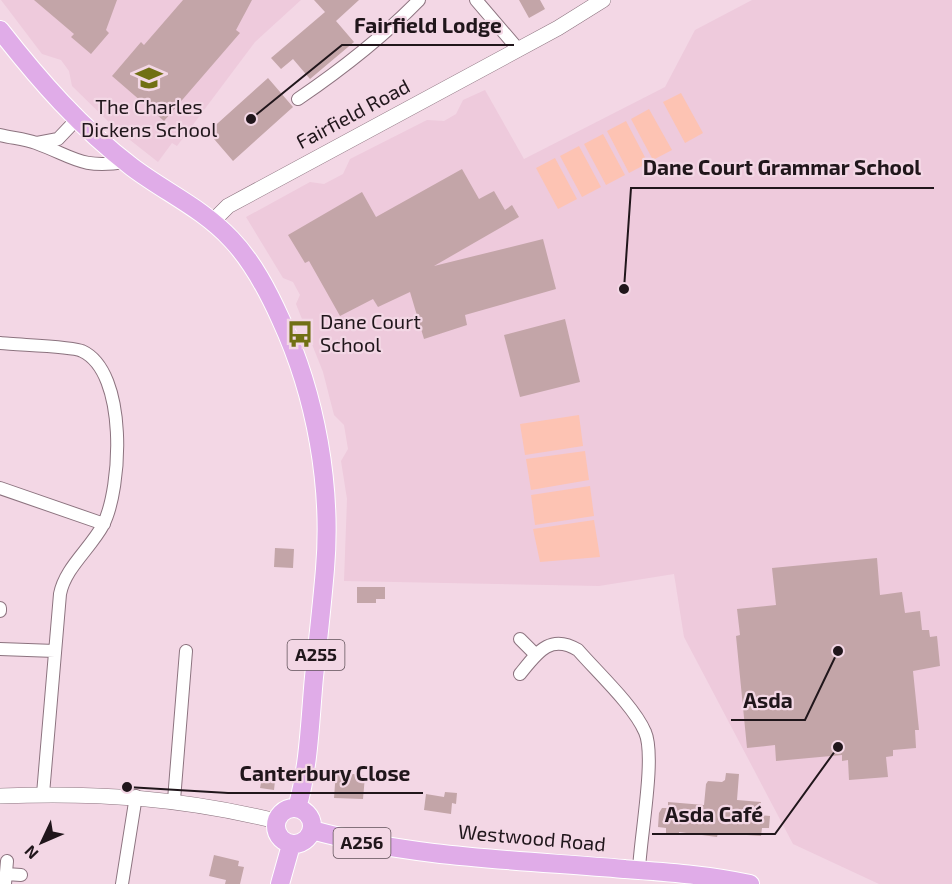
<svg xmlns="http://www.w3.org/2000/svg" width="952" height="884" font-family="'Exo 2',sans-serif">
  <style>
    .built { fill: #eecadc }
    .green { fill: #fdc3b3 }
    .building { fill: #c3a5a8 }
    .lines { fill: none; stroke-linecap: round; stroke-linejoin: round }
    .minor-casing { stroke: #8c737f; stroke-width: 14 }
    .tertiary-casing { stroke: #8c737f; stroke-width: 16 }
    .primary-casing { stroke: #fff; stroke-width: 20 }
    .minor { stroke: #fff; stroke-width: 12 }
    .tertiary { stroke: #fff; stroke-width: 15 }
    .primary { stroke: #e0ace8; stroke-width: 18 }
    .labels { text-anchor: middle; stroke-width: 4.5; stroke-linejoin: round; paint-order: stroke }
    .shield { fill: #f3d7e5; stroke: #5f5058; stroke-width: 1.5 }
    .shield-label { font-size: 18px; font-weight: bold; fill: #20161b }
    .poi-label { font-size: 20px; fill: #20161b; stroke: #f3d7e5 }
    .street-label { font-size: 20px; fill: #20161b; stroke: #f3d7e5 }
    .leader { fill: none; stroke: #20161b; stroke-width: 2 }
    .callout-dot { fill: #20161b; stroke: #f3d7e5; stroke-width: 2 }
    .callout-label { font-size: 21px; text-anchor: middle; font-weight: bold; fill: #20161b; stroke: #f3d7e5; stroke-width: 4.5; stroke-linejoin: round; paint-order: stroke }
  </style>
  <rect width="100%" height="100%" fill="#f3d7e5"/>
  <path class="built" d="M 1,0 L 301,0 L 255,42 L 177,146 L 172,143 L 158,162 L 116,129 L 72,86 L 69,71 L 61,60 L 42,54 Z
    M 752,0 L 952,0 L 952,884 L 879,884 L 793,844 L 684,637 L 674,574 L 599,586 L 344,581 L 347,499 L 341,461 L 348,449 L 344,425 L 334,415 L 323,372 L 296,304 L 300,295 L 293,282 L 283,278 L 246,217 L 310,182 L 324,184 L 343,174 L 350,159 L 427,120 L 444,121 L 456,114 L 463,100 L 485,90 L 524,159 L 665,87 L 695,30 Z"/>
  <path class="green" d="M 681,93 L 703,133 L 685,143 L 663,102 Z
    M 649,109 L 672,150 L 653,160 L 631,119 Z
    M 626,121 L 648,163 L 629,173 L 607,131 Z
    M 603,134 L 625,175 L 606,185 L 584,144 Z
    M 579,146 L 601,187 L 582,197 L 560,156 Z
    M 555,158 L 577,199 L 558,209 L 536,168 Z
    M 579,415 L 583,446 L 525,455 L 520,424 Z
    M 585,451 L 589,480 L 531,490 L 526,459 Z
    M 590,486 L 594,516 L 535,525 L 531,495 Z
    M 594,520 L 600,557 L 540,562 L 533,529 Z"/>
  <path class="building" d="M 34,0 L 117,0 L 106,30 L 109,33 L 91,54 L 71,37 L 74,34 Z
    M 183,0 L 252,0 L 236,30 L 240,33 L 164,121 L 112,76 L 141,42 L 144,45 Z
    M 314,0 L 359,0 L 336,21 L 354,42 L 310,79 L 293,59 L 281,69 L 271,58 L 325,12 Z
    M 519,0 L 540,0 L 545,9 L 529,18 Z
    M 268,78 L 293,107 L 233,161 L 208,132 Z
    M 462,169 L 479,199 L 494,191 L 505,210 L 512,205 L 519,217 L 434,266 L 543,239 L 556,289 L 465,315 L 467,325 L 424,339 L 410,292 L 378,307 L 373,299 L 340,316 L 309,261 L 305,263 L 288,235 L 362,192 L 376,217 Z
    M 565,319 L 580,382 L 520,397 L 504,335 Z
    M 275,548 L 294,549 L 293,568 L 274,567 Z
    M 877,558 L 880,595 L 902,592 L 905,613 L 920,611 L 922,630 L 929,630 L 930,637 L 937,636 L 940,666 L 913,671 L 919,730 L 915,730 L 916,748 L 893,750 L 893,756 L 886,757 L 888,777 L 849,780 L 848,760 L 842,761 L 842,755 L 776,761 L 775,745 L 747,748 L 736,636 L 740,635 L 737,609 L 776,605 L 772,568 Z
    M 357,587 L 385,587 L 385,599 L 376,599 L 376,603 L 357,603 Z
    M 253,769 L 276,772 L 274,790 L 260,788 L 261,783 L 252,782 Z
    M 336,771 L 365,776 L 363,799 L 334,798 Z
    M 726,773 L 739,774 L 737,800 L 761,802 L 760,815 L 770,816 L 769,828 L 762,828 L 761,836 L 718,833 L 717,837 L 679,832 L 679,835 L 666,834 L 666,828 L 658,827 L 659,813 L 662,808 L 668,808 L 668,802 L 704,805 L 706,784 L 708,781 L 722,782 L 725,780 Z
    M 445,792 L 457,793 L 456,804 L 452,803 L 451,814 L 424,810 L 426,794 L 444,797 Z
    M 214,855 L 239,861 L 238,866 L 244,867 L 240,884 L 225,884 L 226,880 L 209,876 Z"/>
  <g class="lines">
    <defs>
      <path id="minor" d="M 476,0 L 518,49
        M 298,99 C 342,69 382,38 419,0
        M 0,135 C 12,138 25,139 36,143 C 74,157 81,169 125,162
        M 37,143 L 58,139 L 77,119
        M 0,343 C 15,345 72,346 82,351 C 128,372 122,488 103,525 C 90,549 65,568 60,594 L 43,794
        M 0,488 L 104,524
        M 0,611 L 0,608
        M 520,639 L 536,655
        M 0,649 L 55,651
        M 520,674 C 537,653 550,633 578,650 C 597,672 634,706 645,732 C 656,756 640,839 639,870
        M 174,800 L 186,651
        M 6,874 L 21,875
        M 5,884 L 7,861
        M 122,884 L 136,796"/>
      <path id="tertiary" d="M 213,221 L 228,206 L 558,28 L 603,0
        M 0,796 C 97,792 182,798 276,821"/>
      <path id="primary" d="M 0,30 C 39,80 81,128 132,167 C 165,192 202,208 231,239 C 253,262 268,291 281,320 C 316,396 332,486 325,569 C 322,605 318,641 314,677 C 310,720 309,767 297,808
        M276 826a18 18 0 1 1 36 0a18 18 0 1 1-36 0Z
        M 312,830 C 413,858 520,860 624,869 C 666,872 709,875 750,884
        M 280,884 L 291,845"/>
    </defs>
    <use href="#minor" class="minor-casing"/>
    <use href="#tertiary" class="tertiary-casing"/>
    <use href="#primary" class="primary-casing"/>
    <use href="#minor" class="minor"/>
    <use href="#tertiary" class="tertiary"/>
    <use href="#primary" class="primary"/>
  </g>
  <defs>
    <symbol id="school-bare" viewBox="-9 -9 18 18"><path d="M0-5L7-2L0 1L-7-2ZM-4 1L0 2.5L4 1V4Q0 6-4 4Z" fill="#717014" stroke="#f3d7e5" stroke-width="2.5" paint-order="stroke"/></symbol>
    <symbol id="bus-bare" viewBox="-9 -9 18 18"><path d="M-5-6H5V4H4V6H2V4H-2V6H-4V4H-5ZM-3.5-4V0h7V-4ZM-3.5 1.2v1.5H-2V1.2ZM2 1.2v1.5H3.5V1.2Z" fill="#717014" stroke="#f3d7e5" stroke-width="2.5" paint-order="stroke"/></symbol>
  </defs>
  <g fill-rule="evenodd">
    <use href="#school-bare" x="130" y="59" width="38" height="38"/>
    <use href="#bus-bare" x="281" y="315" width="38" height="38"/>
  </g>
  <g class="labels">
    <g class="shield">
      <rect x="287.5" y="640" width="57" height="30" rx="4.5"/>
      <rect x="333.5" y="828" width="57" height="30" rx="4.5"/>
    </g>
    <g class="shield-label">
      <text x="316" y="661">A255</text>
      <text x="362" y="849">A256</text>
    </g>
    <g class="poi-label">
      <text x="149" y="114">The Charles<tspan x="149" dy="23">Dickens School</tspan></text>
      <text x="320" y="329" text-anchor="start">Dane Court<tspan x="320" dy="23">School</tspan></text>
    </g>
    <g class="street-label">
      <text transform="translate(353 114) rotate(-28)" y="7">Fairfield Road</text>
      <text transform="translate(532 838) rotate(5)" y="7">Westwood Road</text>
    </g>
  </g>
  <path class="leader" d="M251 119L342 45H514M624 289L631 188H934M838 651L805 720H731M127 787L228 793H423M838 747L775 834H652"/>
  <g class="callout-dot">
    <circle cx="251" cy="119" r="6"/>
    <circle cx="624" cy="289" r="6"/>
    <circle cx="838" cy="651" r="6"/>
    <circle cx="127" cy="787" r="6"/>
    <circle cx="838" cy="747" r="6"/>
  </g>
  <g class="callout-label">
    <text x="428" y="33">Fairfield Lodge</text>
    <text x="782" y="175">Dane Court Grammar School</text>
    <text x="768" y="708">Asda</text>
    <text x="325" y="781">Canterbury Close</text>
    <text x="714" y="822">Asda Café</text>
  </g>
  <g transform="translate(42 842) rotate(226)" stroke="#f3d7e5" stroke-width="4.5" paint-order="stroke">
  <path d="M0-4.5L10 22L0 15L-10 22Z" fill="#20161b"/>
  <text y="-9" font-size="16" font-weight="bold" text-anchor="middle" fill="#20161b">N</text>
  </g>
</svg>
